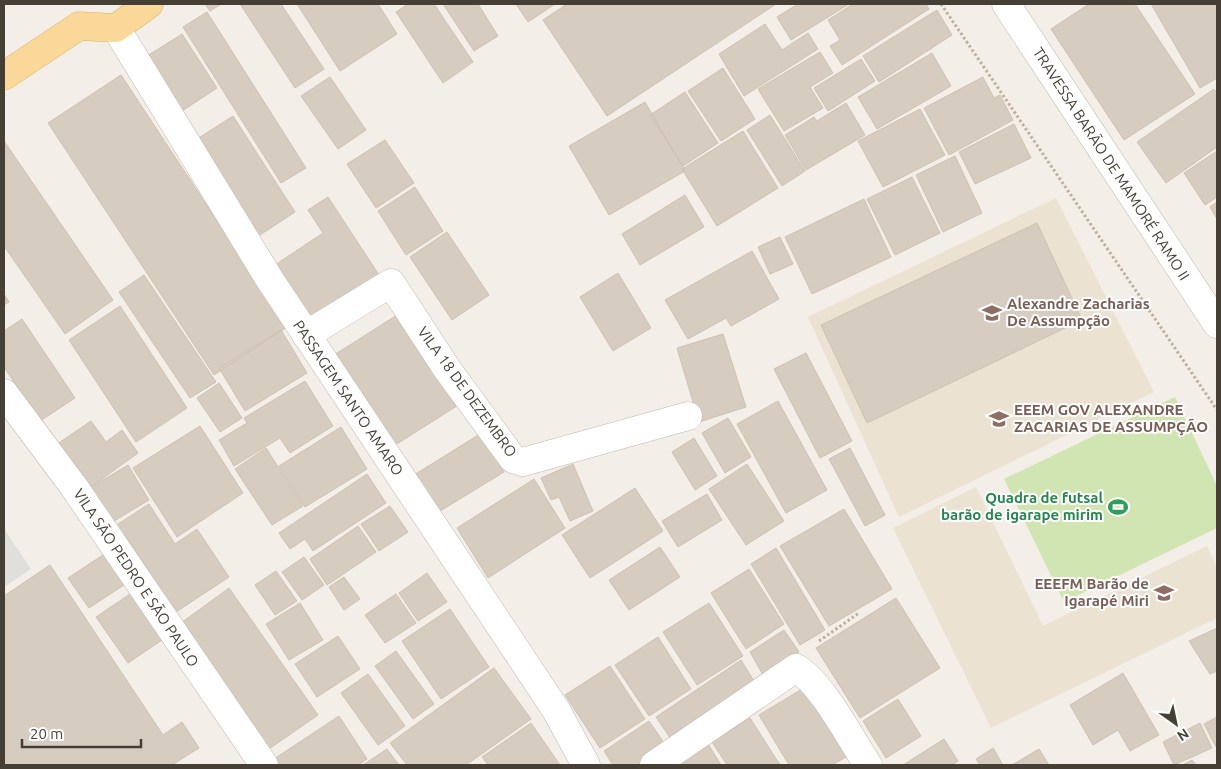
<svg xmlns="http://www.w3.org/2000/svg" width="1221" height="769" font-family="Ubuntu,sans-serif">
  <style>
    .education { fill: #ebe2d2 }
    .green { fill: #d1e5b2 }
    .parking { fill: #e1dfdc }
    .building { fill: #d7ccc0; stroke: #cec1b1 }
    .lines { fill: none; stroke-linecap: round; stroke-linejoin: round }
    .minor-casing { stroke: #c1b8ad; stroke-width: 29 }
    .major-casing { stroke: #deb36a; stroke-width: 29 }
    .path { stroke: #bfb09c; stroke-width: 3; stroke-dasharray: 2.5 2.5; stroke-linecap: butt }
    .minor { stroke: #fff; stroke-width: 28 }
    .major { stroke: #f9d899; stroke-width: 28 }
    .labels { text-anchor: middle; stroke-width: 4; stroke-linejoin: round; paint-order: stroke }
    .street-label { font-size: 15px; fill: #463f36; stroke: #fff }
    .education-label { font-size: 15px; font-weight: bold; fill: #785e54; stroke: #fff; text-anchor: start }
    .leisure-label { font-size: 15px; font-weight: bold; fill: #27864d; stroke: #fff; text-anchor: end }
  </style>
  <rect width="100%" height="100%" fill="#f3eee7"/>
  <path class="education" d="M 1056,198 L 1154,392 L 899,517 L 808,317 Z
    M 976,487 L 1043,626 L 1207,546 L 1217,568 L 1217,618 L 991,728 L 893,528 Z"/>
  <path class="green" d="M 1175,397 L 1217,486 L 1217,528 L 1064,602 L 1004,479 Z"/>
  <path class="parking" d="M 4,529 L 31,569 L 4,587 L 4,528 Z"/>
  <path class="building" d="M 205,4 L 221,4 L 210,11 Z
    M 240,4 L 281,4 L 324,69 L 295,88 Z
    M 297,4 L 378,4 L 397,34 L 340,71 Z
    M 408,4 L 434,4 L 473,62 L 443,83 L 396,12 Z
    M 443,4 L 478,4 L 498,36 L 474,51 Z
    M 516,4 L 555,4 L 528,22 Z
    M 567,4 L 776,4 L 607,116 L 543,20 Z
    M 798,4 L 849,4 L 791,40 L 777,17 Z
    M 853,4 L 926,4 L 929,9 L 842,65 L 830,46 L 840,40 L 828,20 Z
    M 1089,4 L 1135,4 L 1195,94 L 1124,140 L 1051,29 Z
    M 1151,4 L 1217,4 L 1217,78 L 1200,88 Z
    M 937,10 L 952,35 L 879,82 L 863,56 Z
    M 207,12 L 306,168 L 281,183 L 183,27 Z
    M 765,24 L 782,50 L 808,33 L 818,49 L 744,96 L 719,54 Z
    M 182,34 L 217,88 L 182,111 L 147,56 Z
    M 820,52 L 833,73 L 810,87 L 823,108 L 784,131 L 758,89 Z
    M 932,53 L 951,86 L 877,129 L 858,97 Z
    M 861,59 L 875,81 L 828,111 L 814,88 Z
    M 723,68 L 755,119 L 721,141 L 688,91 Z
    M 121,75 L 287,327 L 214,375 L 48,123 Z
    M 330,77 L 366,130 L 338,149 L 301,96 Z
    M 983,77 L 994,98 L 1000,95 L 1013,120 L 949,155 L 924,108 Z
    M 1214,89 L 1217,93 L 1217,147 L 1166,183 L 1137,142 Z
    M 685,92 L 718,143 L 683,166 L 650,115 Z
    M 645,102 L 685,171 L 609,215 L 569,146 Z
    M 846,103 L 865,135 L 806,170 L 785,135 L 814,117 L 817,121 Z
    M 920,109 L 945,155 L 883,187 L 858,141 Z
    M 770,115 L 805,171 L 782,186 L 747,130 Z
    M 233,116 L 295,212 L 257,237 L 194,141 Z
    M 1014,124 L 1031,158 L 975,184 L 959,152 Z
    M 743,131 L 778,188 L 717,226 L 682,169 Z
    M 385,140 L 414,183 L 376,208 L 347,164 Z
    M 4,141 L 113,300 L 65,334 L 4,246 Z
    M 1217,151 L 1217,197 L 1205,205 L 1184,173 Z
    M 955,156 L 982,213 L 943,232 L 916,175 Z
    M 912,177 L 940,233 L 895,255 L 867,199 Z
    M 415,187 L 443,231 L 406,255 L 378,211 Z
    M 685,195 L 704,227 L 640,265 L 622,234 Z
    M 328,197 L 381,278 L 310,324 L 272,267 L 323,233 L 308,210 Z
    M 864,199 L 891,257 L 812,294 L 785,237 Z
    M 1217,202 L 1217,219 L 1210,207 Z
    M 1037,223 L 1082,320 L 867,423 L 821,325 Z
    M 447,232 L 489,295 L 452,320 L 410,257 Z
    M 780,237 L 793,264 L 770,274 L 758,247 Z
    M 752,251 L 779,299 L 731,326 L 726,318 L 688,339 L 665,300 Z
    M 618,273 L 651,328 L 613,351 L 580,297 Z
    M 144,275 L 216,382 L 190,398 L 119,292 Z
    M 4,294 L 9,302 L 4,305 Z
    M 120,306 L 187,408 L 136,442 L 69,340 Z
    M 402,312 L 460,404 L 392,447 L 334,355 Z
    M 22,319 L 75,398 L 40,421 L 4,367 L 4,331 Z
    M 281,330 L 307,373 L 245,411 L 219,368 Z
    M 723,334 L 746,407 L 699,422 L 677,348 Z
    M 806,353 L 852,441 L 820,458 L 774,369 Z
    M 305,381 L 333,426 L 290,453 L 280,438 L 234,466 L 219,440 L 247,423 L 244,418 Z
    M 219,383 L 242,418 L 220,432 L 197,398 Z
    M 778,401 L 827,490 L 786,513 L 737,424 Z
    M 728,418 L 751,457 L 725,473 L 702,433 Z
    M 91,421 L 106,442 L 122,430 L 138,453 L 88,489 L 56,445 Z
    M 200,426 L 243,493 L 177,537 L 133,468 Z
    M 341,427 L 367,469 L 305,507 L 279,466 Z
    M 480,434 L 504,472 L 437,513 L 414,475 Z
    M 694,438 L 717,476 L 695,490 L 672,452 Z
    M 266,448 L 303,506 L 272,525 L 235,469 Z
    M 850,448 L 885,515 L 865,526 L 829,459 Z
    M 573,464 L 593,511 L 570,521 L 559,497 L 551,500 L 541,478 Z
    M 747,464 L 784,521 L 746,545 L 709,489 Z
    M 128,465 L 149,500 L 109,524 L 88,489 Z
    M 367,474 L 386,503 L 313,551 L 305,539 L 290,549 L 279,533 Z
    M 534,479 L 565,528 L 488,578 L 457,528 Z
    M 635,488 L 663,531 L 590,578 L 562,535 Z
    M 707,494 L 722,520 L 678,547 L 662,521 Z
    M 149,504 L 175,544 L 197,529 L 229,577 L 176,612 L 118,524 Z
    M 390,506 L 408,532 L 379,551 L 361,524 Z
    M 844,509 L 892,589 L 829,626 L 780,546 Z
    M 358,526 L 376,552 L 327,585 L 310,559 Z
    M 660,547 L 680,577 L 629,610 L 609,580 Z
    M 776,548 L 825,630 L 800,645 L 751,564 Z
    M 106,553 L 127,583 L 89,608 L 68,578 Z
    M 304,557 L 324,585 L 302,600 L 282,572 Z
    M 50,565 L 163,735 L 182,722 L 199,748 L 172,765 L 4,765 L 4,596 Z
    M 749,569 L 784,624 L 746,649 L 711,593 Z
    M 276,571 L 297,601 L 275,615 L 255,585 Z
    M 427,573 L 447,602 L 418,621 L 399,593 Z
    M 344,577 L 360,599 L 344,610 L 329,587 Z
    M 229,588 L 318,715 L 269,749 L 181,623 Z
    M 133,592 L 165,638 L 128,663 L 96,617 Z
    M 396,594 L 416,623 L 385,643 L 365,615 Z
    M 896,598 L 940,668 L 860,718 L 816,648 Z
    M 300,603 L 323,640 L 289,660 L 266,624 Z
    M 709,603 L 743,656 L 697,685 L 663,632 Z
    M 450,609 L 489,667 L 441,699 L 402,641 Z
    M 1217,628 L 1217,671 L 1210,674 L 1189,641 Z
    M 784,630 L 799,652 L 763,675 L 750,652 Z
    M 338,636 L 360,669 L 317,697 L 295,664 Z
    M 658,637 L 691,689 L 649,716 L 615,665 Z
    M 396,651 L 434,704 L 413,719 L 375,666 Z
    M 741,660 L 757,686 L 673,742 L 656,717 Z
    M 610,666 L 645,719 L 600,748 L 565,695 Z
    M 494,668 L 531,719 L 466,765 L 407,765 L 390,743 Z
    M 1123,673 L 1159,735 L 1130,751 L 1118,730 L 1093,745 L 1070,705 Z
    M 368,674 L 405,726 L 378,745 L 341,693 Z
    M 807,686 L 848,756 L 832,765 L 789,765 L 759,715 Z
    M 898,699 L 921,736 L 886,758 L 863,721 Z
    M 339,716 L 367,759 L 358,765 L 278,765 L 274,759 Z
    M 1217,717 L 1217,747 L 1216,747 L 1204,724 Z
    M 750,718 L 780,765 L 727,765 L 712,742 Z
    M 649,721 L 669,750 L 645,765 L 613,765 L 604,751 Z
    M 531,723 L 560,765 L 488,765 L 482,757 Z
    M 1200,723 L 1212,748 L 1174,765 L 1163,742 Z
    M 944,739 L 958,761 L 951,765 L 903,765 Z
    M 708,744 L 721,765 L 673,765 Z
    M 993,748 L 1003,765 L 980,765 L 976,759 Z
    M 387,749 L 399,765 L 363,765 Z
    M 1039,749 L 1049,765 L 1012,765 Z
    M 1192,760 L 1196,765 L 1182,765 Z"/>
  <g class="lines">
    <defs>
      <path id="minor" d="M 1006,4 L 1217,324
        M 116,28 L 270,280 L 556,710 L 586,765
        M 306,335 L 391,283 L 447,369 L 513,459 L 523,462 L 688,416
        M 4,393 L 74,487 L 264,765
        M 654,765 L 796,668 C 822,683 850,738 868,765"/>
      <path id="major" d="M 4,76 L 79,26 L 116,28 L 149,4"/>
    </defs>
    <use href="#minor" class="minor-casing"/>
    <use href="#major" class="major-casing"/>
    <path class="path" d="M 941,4 L 1217,410
      M 819,641 L 859,613"/>
    <use href="#minor" class="minor"/>
    <use href="#major" class="major"/>
  </g>
  <defs>
    <symbol id="school-bare" viewBox="-9 -9 18 18"><path d="M0-5L7-2L0 1L-7-2ZM-4 1L0 2.5L4 1V4Q0 6-4 4Z" fill="#8d6e63" stroke="#fff" stroke-width="2.5" paint-order="stroke"/></symbol>
    <symbol id="stadium-bare" viewBox="-9 -9 18 18"><path d="M0-5a6.5 5 0 1 0 0 10a6.5 5 0 1 0 0-10ZM-3.5-1.8h7v3.6h-7Z" fill="#2e9e5b" stroke="#fff" stroke-width="2.5" paint-order="stroke"/></symbol>
  </defs>
  <g fill-rule="evenodd">
    <use href="#school-bare" x="978" y="299" width="28" height="28"/>
    <use href="#school-bare" x="985" y="405" width="28" height="28"/>
    <use href="#stadium-bare" x="1104" y="493" width="28" height="28"/>
    <use href="#school-bare" x="1150" y="579" width="28" height="28"/>
  </g>
  <g class="labels">
    <g class="street-label">
      <text transform="translate(1111 164) rotate(57)" y="5">TRAVESSA BARÃO DE MAMORÉ RAMO II</text>
      <text transform="translate(467 392) rotate(54)" y="5">VILA 18 DE DEZEMBRO</text>
      <text transform="translate(348 398) rotate(56)" y="5">PASSAGEM SANTO AMARO</text>
      <text transform="translate(136 578) rotate(56)" y="5">VILA SÃO PEDRO E SÃO PAULO</text>
    </g>
    <g class="education-label">
      <text x="1007" y="309">Alexandre Zacharias<tspan x="1007" dy="17">De Assumpção</tspan></text>
      <text x="1014" y="415">EEEM GOV ALEXANDRE<tspan x="1014" dy="17">ZACARIAS DE ASSUMPÇÃO</tspan></text>
      <text x="1149" y="589" text-anchor="end">EEEFM Barão de<tspan x="1149" dy="17">Igarapé Miri</tspan></text>
    </g>
    <g class="leisure-label">
      <text x="1103" y="503">Quadra de futsal<tspan x="1103" dy="17">barão de igarape mirim</tspan></text>
    </g>
  </g>
  <rect width="1221" height="769" fill="none" stroke="#463f36" stroke-width="10"/>
  <g transform="translate(1176 724) rotate(147)" stroke="#ffffff" stroke-width="4" paint-order="stroke">
  <path d="M0-4L9 19L0 12L-9 19Z" fill="#463f36"/>
  <text y="-8" font-size="14" font-weight="bold" text-anchor="middle" fill="#463f36">N</text>
  </g>
  <path d="M22 739v8h119v-8" fill="none" stroke="#463f36" stroke-width="2.5"/>
  <text x="30" y="739" font-size="15" fill="#463f36" stroke="#ffffff" stroke-width="4" paint-order="stroke">20 m</text>
</svg>
